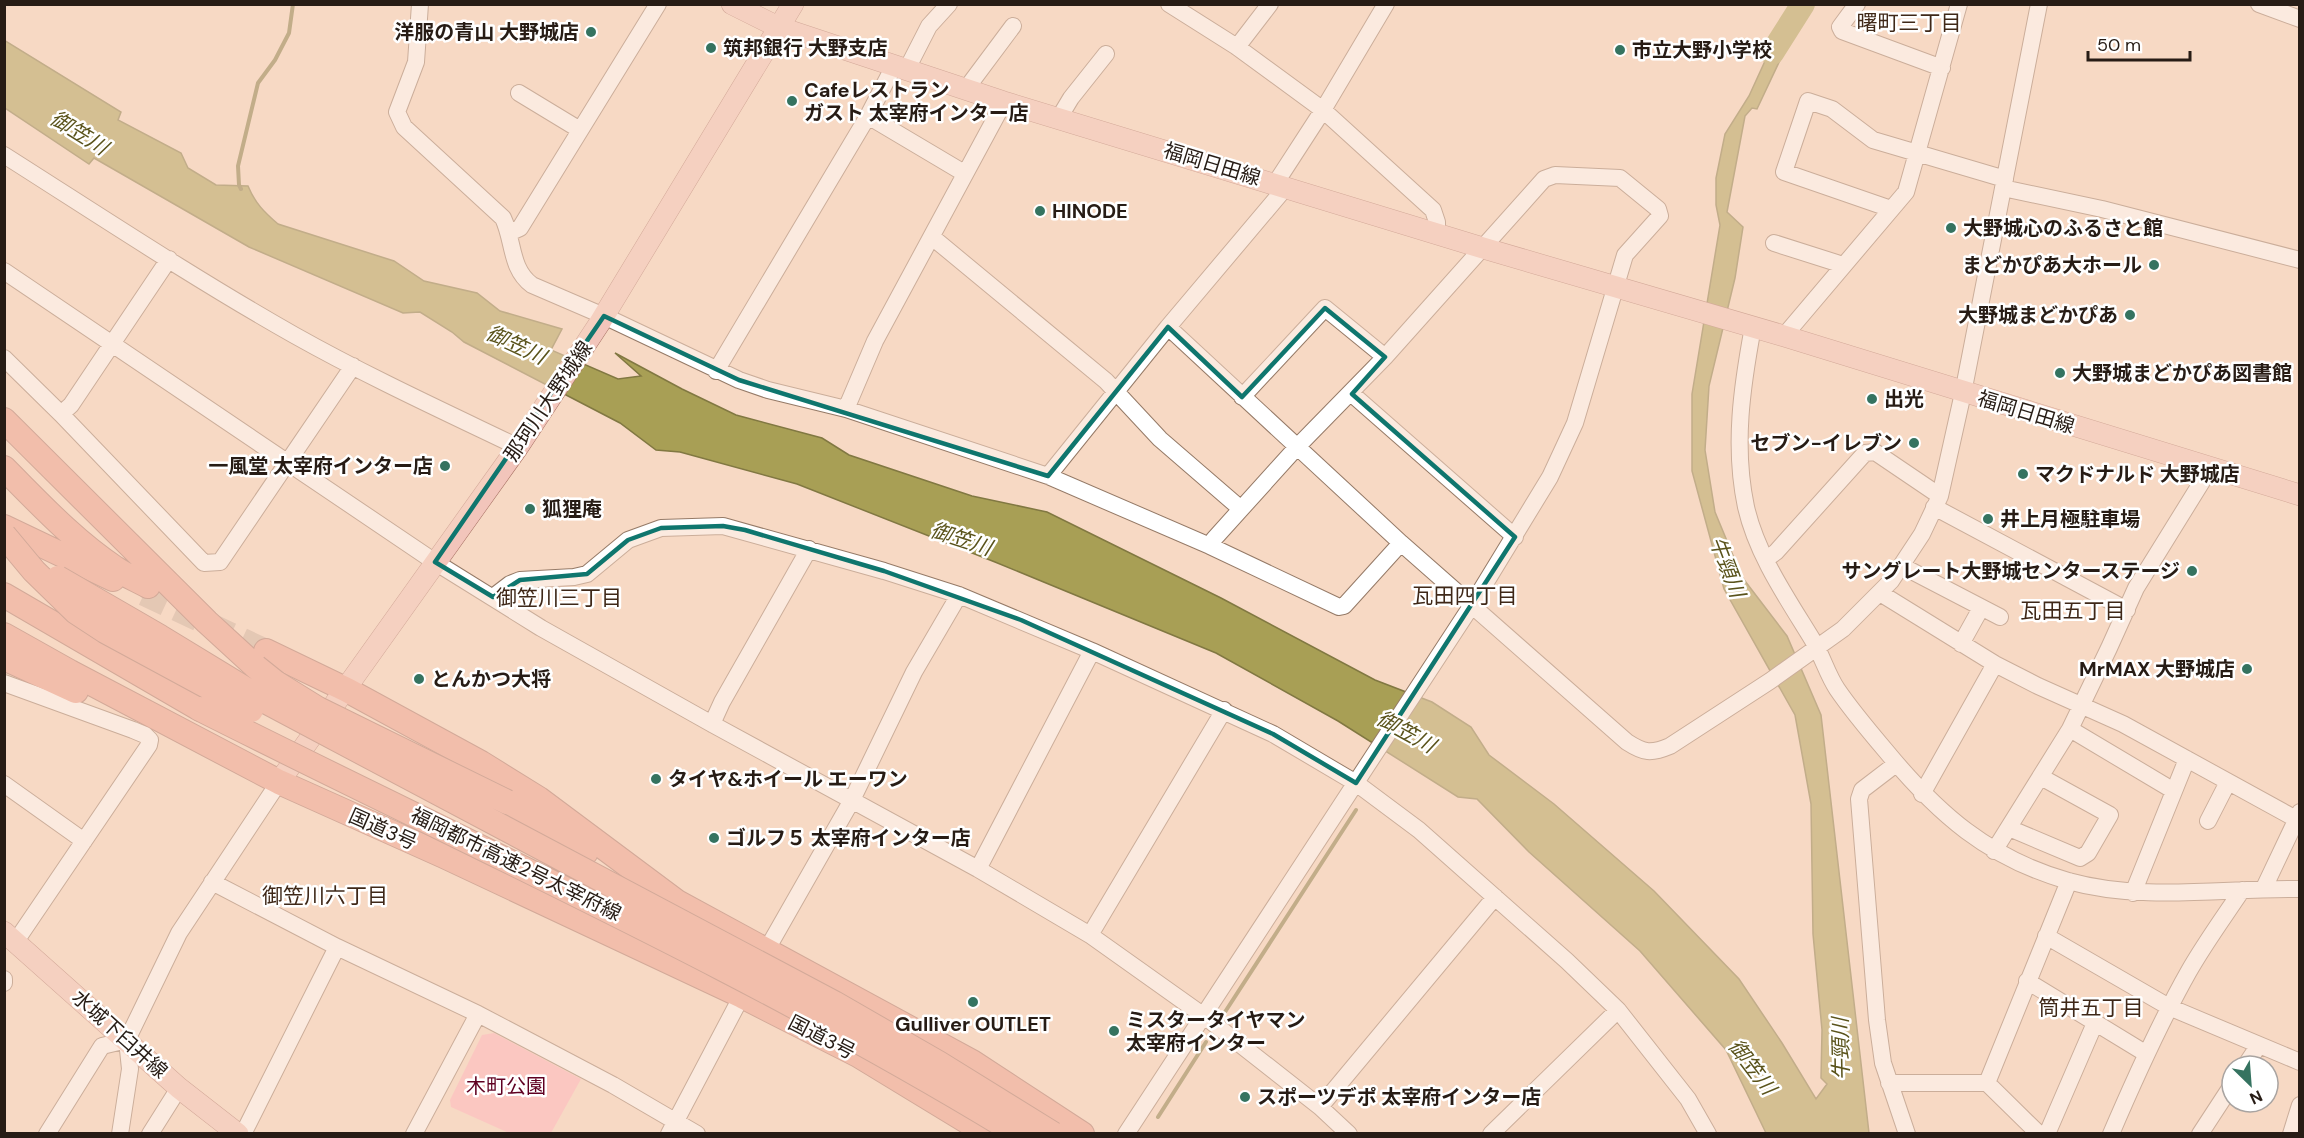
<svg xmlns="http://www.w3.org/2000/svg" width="2304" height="1138" font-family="'DM Sans','Noto Sans JP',sans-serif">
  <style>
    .green { fill: #feb2bd }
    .water { fill: #a89f55; stroke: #817842; stroke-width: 1.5 }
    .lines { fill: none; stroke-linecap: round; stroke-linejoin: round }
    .stream { stroke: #817842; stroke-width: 4 }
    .river { stroke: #a89f55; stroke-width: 24 }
    .highway-tunnel { stroke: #cdb3a1; stroke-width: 24; stroke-dasharray: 24 12; stroke-linecap: butt }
    .minor-casing { stroke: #957a67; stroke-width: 18 }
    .major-casing { stroke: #a67063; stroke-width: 22 }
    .highway-casing { stroke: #a67063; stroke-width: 26 }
    .minor { stroke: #fff; stroke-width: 16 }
    .major { stroke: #f2c5bb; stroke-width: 21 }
    .highway { stroke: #ea9e8d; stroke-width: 24 }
    .highway-bridge-casing { stroke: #a67063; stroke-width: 26; stroke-linecap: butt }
    .highway-bridge { stroke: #ea9e8d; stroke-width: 24 }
    .marked { fill: none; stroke: #0f766e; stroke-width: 4.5; stroke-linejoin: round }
    .poi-dot { fill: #357360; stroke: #fff; stroke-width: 2 }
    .labels { text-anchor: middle; stroke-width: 5; stroke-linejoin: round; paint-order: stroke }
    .poi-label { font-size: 20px; font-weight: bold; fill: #271c15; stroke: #fff; text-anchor: start }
    .street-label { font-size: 20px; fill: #271c15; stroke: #fff }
    .park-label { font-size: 20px; fill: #5f0021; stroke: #fff }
    .neighbourhood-label { font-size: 21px; fill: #3f2818; stroke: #fff }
    .water-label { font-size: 21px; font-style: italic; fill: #5a531b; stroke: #fff }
  </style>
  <rect width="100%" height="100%" fill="#f7d9c4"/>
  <path class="green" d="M 494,1033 L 581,1079 L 551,1133 L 509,1133 L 451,1107 L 450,1100 L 482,1035 Z"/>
  <path class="water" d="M 1792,23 L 1781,58 L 1757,109 L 1752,108 L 1745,116 L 1727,212 L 1743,227 L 1735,278 L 1709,386 L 1705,450 L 1715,512 L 1742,577 L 1787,636 L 1821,715 L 1869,1133 L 1766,1133 L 1726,1050 L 1640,951 L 1529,852 L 1477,799 L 1458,797 L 1338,721 L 1216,653 L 995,562 L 797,484 L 680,452 L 656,450 L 620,423 L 464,342 L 452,332 L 420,312 L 403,313 L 249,247 L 94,158 L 89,164 L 5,108 L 4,40 L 121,112 L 118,120 L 181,153 L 188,168 L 216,185 L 248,186 C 255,203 264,212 278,224 L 394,261 L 424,281 L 477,293 L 500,311 L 562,329 L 551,350 L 618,379 L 641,376 L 615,353 L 682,389 L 736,415 L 822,438 L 849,455 L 972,496 L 1047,512 L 1221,598 L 1375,680 L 1432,702 L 1471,727 L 1489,755 L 1554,804 L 1654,891 L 1739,979 L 1782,1043 L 1816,1099 L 1827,1084 L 1821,1078 L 1822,1030 L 1813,934 L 1811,804 L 1795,715 L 1724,589 L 1692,471 L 1692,394 L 1720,225 L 1716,205 L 1716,178 L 1725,134 L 1749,96 L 1771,48 Z"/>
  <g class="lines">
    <path class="stream" d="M 241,189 L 239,185 L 238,166 L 258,83 L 275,60 L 289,33 L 293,4
      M 1225,1012 L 1356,810
      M 1158,1117 L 1206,1042"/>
    <path class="river" d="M 1772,53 L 1803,4"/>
    <path class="highway-tunnel" d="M 144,594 L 266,651"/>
    <defs>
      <path id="minor" d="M 420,4 L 416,62 L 397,112 L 404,127 L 503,218 C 514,241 510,269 532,285 L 604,316 L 739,380 L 768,390 L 846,409 L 1048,476 L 1210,546 L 1339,607 L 1344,606 L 1401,543
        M 1169,4 L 1237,47 L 1323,110 L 1433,210 L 1437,222 L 1437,233
        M 1857,4 L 1840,27 L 1842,31 L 1942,68
        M 2259,4 L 2300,19
        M 1237,47 L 1270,4
        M 907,69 L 929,26 L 949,4
        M 966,89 L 1013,26
        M 519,93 L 580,130
        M 868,116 L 964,173
        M 1059,118 L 1071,98 L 1106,54
        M 4,155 C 100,216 195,279 294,335 C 367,376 443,411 518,447
        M 1275,184 L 1323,110 L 1386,4
        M 2003,188 L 2102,209 L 2300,260
        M 1891,209 L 1784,172 L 1808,101 L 1832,109 L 1873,140 L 2005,179
        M 509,233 L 520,228 L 658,4
        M 932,237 L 1106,381 L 1160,439 L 1241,509
        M 1774,243 L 1843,265
        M 4,271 L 435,562 L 541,628 L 712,724 L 978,869 L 1090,935 L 1204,1016 L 1320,1107 L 1349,1134
        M 1168,327 L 1401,543 L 1627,742 C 1644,753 1651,754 1670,746 L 1770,681 L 1843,629 L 1891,581 L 1922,534 L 1940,496 L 1963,393 L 2039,4
        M 1753,327 C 1742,386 1733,446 1746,507 C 1757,555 1787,598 1812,639 C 1822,655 1827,674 1837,689 C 1852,711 1869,731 1886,751 C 1938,814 1988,858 2068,881 C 2143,902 2223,888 2300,889
        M 1784,336 L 1906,192 L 1959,4
        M 4,358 L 61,414 L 204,563 L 220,562 L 353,366
        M 716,371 L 868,116 L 894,66
        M 1352,394 L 1515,537
        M 1242,397 L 1325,308 L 1385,357
        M 846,409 L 875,341 L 1004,102
        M 61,414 L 71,405 L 169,259
        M 1048,476 L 1168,327 L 1286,187
        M 1934,507 L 2127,610
        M 1766,559 L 1776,552 L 1865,453 L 1875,452 L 1940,496
        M 1902,566 L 2000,617
        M 1880,593 L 1995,664 L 2038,686 L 2123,724 L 2296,819
        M 493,597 L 510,584 L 520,580 L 574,577 L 587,574 L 628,540 L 661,528 L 723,526 L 884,571 L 959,595 L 1092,651 L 1273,734 L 1356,783 L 1419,830 L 1567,961 L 1618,1010 L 1688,1099 L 1708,1134
        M 1961,644 L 1981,608
        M 4,683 L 133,730 L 145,735 L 150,740 L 149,745 L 16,941
        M 712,724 L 722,702 L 809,549
        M 2070,729 L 2174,791
        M 1896,764 L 1862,790 L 1859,799 L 1877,1020 L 1883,1063 L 1907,1134
        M 4,784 L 84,841
        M 1922,794 L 1995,664
        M 2208,821 L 2228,782
        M 2009,828 L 2080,858 L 2088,853 L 2110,815 L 2041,777
        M 1994,851 L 2070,729 L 2109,648 L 2136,588 L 2211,467
        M 978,869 L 1092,651
        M 212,882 L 337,947 L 478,1014 L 613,1085 L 697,1134
        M 2264,888 L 2300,812
        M 2133,893 L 2187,759
        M 1090,935 L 1224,710
        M 2046,936 L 2169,1007 L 2300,1062
        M 762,958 L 852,800 L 914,672 L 959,595
        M 4,979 L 4,983
        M 2027,981 L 2145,1053
        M 2245,1066 L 2259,1045
        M 1889,1083 L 1987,1083 L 2039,1134
        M 1987,1083 L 2069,881
        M 1320,1107 L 1495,897
        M 47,1134 L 102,1046 L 127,1040
        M 120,1134 L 130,1069 L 127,1040 L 179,933 L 279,782
        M 150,1134 L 179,1088
        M 243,1134 L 337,947
        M 414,1134 L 478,1014
        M 669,1134 L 747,986
        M 1126,1134 L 1472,605 L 1550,477 L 1575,423 L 1625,255 L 1660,216 L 1658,209 L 1620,178 L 1555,175 L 1544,179 L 1385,357 L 1297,447 L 1214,539 L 1210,546
        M 1491,1134 L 1618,1010
        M 2047,1134 L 2095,1023
        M 2111,1134 C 2135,1078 2159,1024 2189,971 C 2205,943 2224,917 2242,890
        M 2200,1134 L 2232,1085
        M 2291,1134 L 2300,1105"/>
      <path id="major" d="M 732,4 L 778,27 L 1004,102 L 1483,248 L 1784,336 L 2300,495
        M 279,782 L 518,447 L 599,324 L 793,4
        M 4,932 L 179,1088 L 238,1134"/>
      <path id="highway" d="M 4,420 L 207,622 L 256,667
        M 4,468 C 39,503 74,541 115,568 C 125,575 137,580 148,586
        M 4,527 L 113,579
        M 4,595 L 200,709
        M 4,635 L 70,672 L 279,782 L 444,856 L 742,996 L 858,1055 L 988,1134
        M 266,651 L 347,690 L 481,763 L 539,799 L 677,902 L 972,1062 L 1082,1134
        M 4,658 L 76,691
        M 507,802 L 586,852"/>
    </defs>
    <use href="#minor" class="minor-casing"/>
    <use href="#major" class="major-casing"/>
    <use href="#highway" class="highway-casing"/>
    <use href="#minor" class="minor"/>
    <use href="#major" class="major"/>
    <use href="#highway" class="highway"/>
    <defs>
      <path id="highway-bridge" d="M 4,535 L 34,571 L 76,612 L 105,631 L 251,710
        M 58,578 L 160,637 L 265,701 L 834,1003 L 940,1064 L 1053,1134
        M 256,667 L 276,683 L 318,709 L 507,802
        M 200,709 C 474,847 755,973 1018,1134"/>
    </defs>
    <use href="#highway-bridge" class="highway-bridge-casing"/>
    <use href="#highway-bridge" class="highway-bridge"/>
  </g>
  <path d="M0 0H2304V1138H0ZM 1325,308 L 1385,357 L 1352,394 L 1515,537 L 1356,783 L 1273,734 L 1021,620 L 884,571 L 745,530 L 723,526 L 661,528 L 628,540 L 587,574 L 520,580 L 493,597 L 435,562 L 604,316 L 739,380 L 1048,476 L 1168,327 L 1242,397 Z" fill="#f7d9c4" fill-opacity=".55" fill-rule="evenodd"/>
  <path class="marked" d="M 1325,308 L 1385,357 L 1352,394 L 1515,537 L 1356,783 L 1273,734 L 1021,620 L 884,571 L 745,530 L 723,526 L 661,528 L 628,540 L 587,574 L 520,580 L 493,597 L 435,562 L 604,316 L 739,380 L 1048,476 L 1168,327 L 1242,397 Z"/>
  <g class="poi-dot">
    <circle cx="591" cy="32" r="6"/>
    <circle cx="711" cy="48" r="6"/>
    <circle cx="1620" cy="50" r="6"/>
    <circle cx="792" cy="101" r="6"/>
    <circle cx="1040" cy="211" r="6"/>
    <circle cx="1951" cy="228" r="6"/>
    <circle cx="2154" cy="265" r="6"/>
    <circle cx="2130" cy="315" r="6"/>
    <circle cx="2060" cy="373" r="6"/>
    <circle cx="1872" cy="399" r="6"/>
    <circle cx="1914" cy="443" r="6"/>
    <circle cx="445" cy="466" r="6"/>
    <circle cx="2023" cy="474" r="6"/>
    <circle cx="530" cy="509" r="6"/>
    <circle cx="1988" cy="519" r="6"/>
    <circle cx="2192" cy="571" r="6"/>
    <circle cx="2247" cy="669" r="6"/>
    <circle cx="419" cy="679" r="6"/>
    <circle cx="656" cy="779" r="6"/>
    <circle cx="714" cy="838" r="6"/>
    <circle cx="973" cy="1002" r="6"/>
    <circle cx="1114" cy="1031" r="6"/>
    <circle cx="1245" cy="1097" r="6"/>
  </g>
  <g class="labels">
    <g class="poi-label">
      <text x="579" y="39" text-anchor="end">洋服の青山 大野城店</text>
      <text x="723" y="55">筑邦銀行 大野支店</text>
      <text x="1632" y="57">市立大野小学校</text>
      <text x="804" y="97">Cafeレストラン<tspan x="804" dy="23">ガスト 太宰府インター店</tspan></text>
      <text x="1052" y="218">HINODE</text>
      <text x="1963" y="235">大野城心のふるさと館</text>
      <text x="2142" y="272" text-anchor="end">まどかぴあ大ホール</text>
      <text x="2118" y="322" text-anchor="end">大野城まどかぴあ</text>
      <text x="2072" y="380">大野城まどかぴあ図書館</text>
      <text x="1884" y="406">出光</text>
      <text x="1902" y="450" text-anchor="end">セブン-イレブン</text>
      <text x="433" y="473" text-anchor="end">一風堂 太宰府インター店</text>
      <text x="2035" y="481">マクドナルド 大野城店</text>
      <text x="542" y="516">狐狸庵</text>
      <text x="2000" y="526">井上月極駐車場</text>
      <text x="2180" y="578" text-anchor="end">サングレート大野城センターステージ</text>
      <text x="2235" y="676" text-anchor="end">MrMAX 大野城店</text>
      <text x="431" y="686">とんかつ大将</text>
      <text x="668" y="786">タイヤ&amp;ホイール エーワン</text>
      <text x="726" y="845">ゴルフ５ 太宰府インター店</text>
      <text x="1126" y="1027">ミスタータイヤマン<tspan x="1126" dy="23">太宰府インター</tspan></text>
      <text x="973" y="1031" text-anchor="middle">Gulliver OUTLET</text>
      <text x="1257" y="1104">スポーツデポ 太宰府インター店</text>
    </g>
    <g class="street-label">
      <text transform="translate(1212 164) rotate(17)" y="7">福岡日田線</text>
      <text transform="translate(548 401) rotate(-56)" y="7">那珂川大野城線</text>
      <text transform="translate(2026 412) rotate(17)" y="7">福岡日田線</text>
      <text transform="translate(383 829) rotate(24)" y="7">国道3号</text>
      <text transform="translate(516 864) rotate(26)" y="7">福岡都市高速2号太宰府線</text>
      <text transform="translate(120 1034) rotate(42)" y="7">水城下臼井線</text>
      <text transform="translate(822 1037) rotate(27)" y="7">国道3号</text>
    </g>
    <g class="park-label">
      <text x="506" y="1093">木町公園</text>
    </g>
    <g class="neighbourhood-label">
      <text x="1909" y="30">曙町三丁目</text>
      <text x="1465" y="603">瓦田四丁目</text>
      <text x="559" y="605">御笠川三丁目</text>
      <text x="2073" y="618">瓦田五丁目</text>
      <text x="325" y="903">御笠川六丁目</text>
      <text x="2091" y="1015">筒井五丁目</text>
    </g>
    <g class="water-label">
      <text transform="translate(79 133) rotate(32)" y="7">御笠川</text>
      <text transform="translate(516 345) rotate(25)" y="7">御笠川</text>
      <text transform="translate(961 539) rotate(18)" y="7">御笠川</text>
      <text transform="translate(1727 567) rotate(69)" y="7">牛頸川</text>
      <text transform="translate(1406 732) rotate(29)" y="7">御笠川</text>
      <text transform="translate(1841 1049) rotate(-91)" y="7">牛頸川</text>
      <text transform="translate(1752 1067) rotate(53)" y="7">御笠川</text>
    </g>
  </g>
  <rect width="2304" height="1138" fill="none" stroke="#271c15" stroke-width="12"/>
  <g transform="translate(2250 1084) rotate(155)"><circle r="28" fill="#ffffff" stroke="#a9a4a1" stroke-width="1.5"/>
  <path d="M0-4.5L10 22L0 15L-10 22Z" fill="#357360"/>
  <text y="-9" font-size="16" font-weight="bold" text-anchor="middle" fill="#271c15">N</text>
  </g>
  <path d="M2088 51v9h102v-9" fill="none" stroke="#271c15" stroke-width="3"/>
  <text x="2097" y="51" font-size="18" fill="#271c15" stroke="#ffffff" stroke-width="4.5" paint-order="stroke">50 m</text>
</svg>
